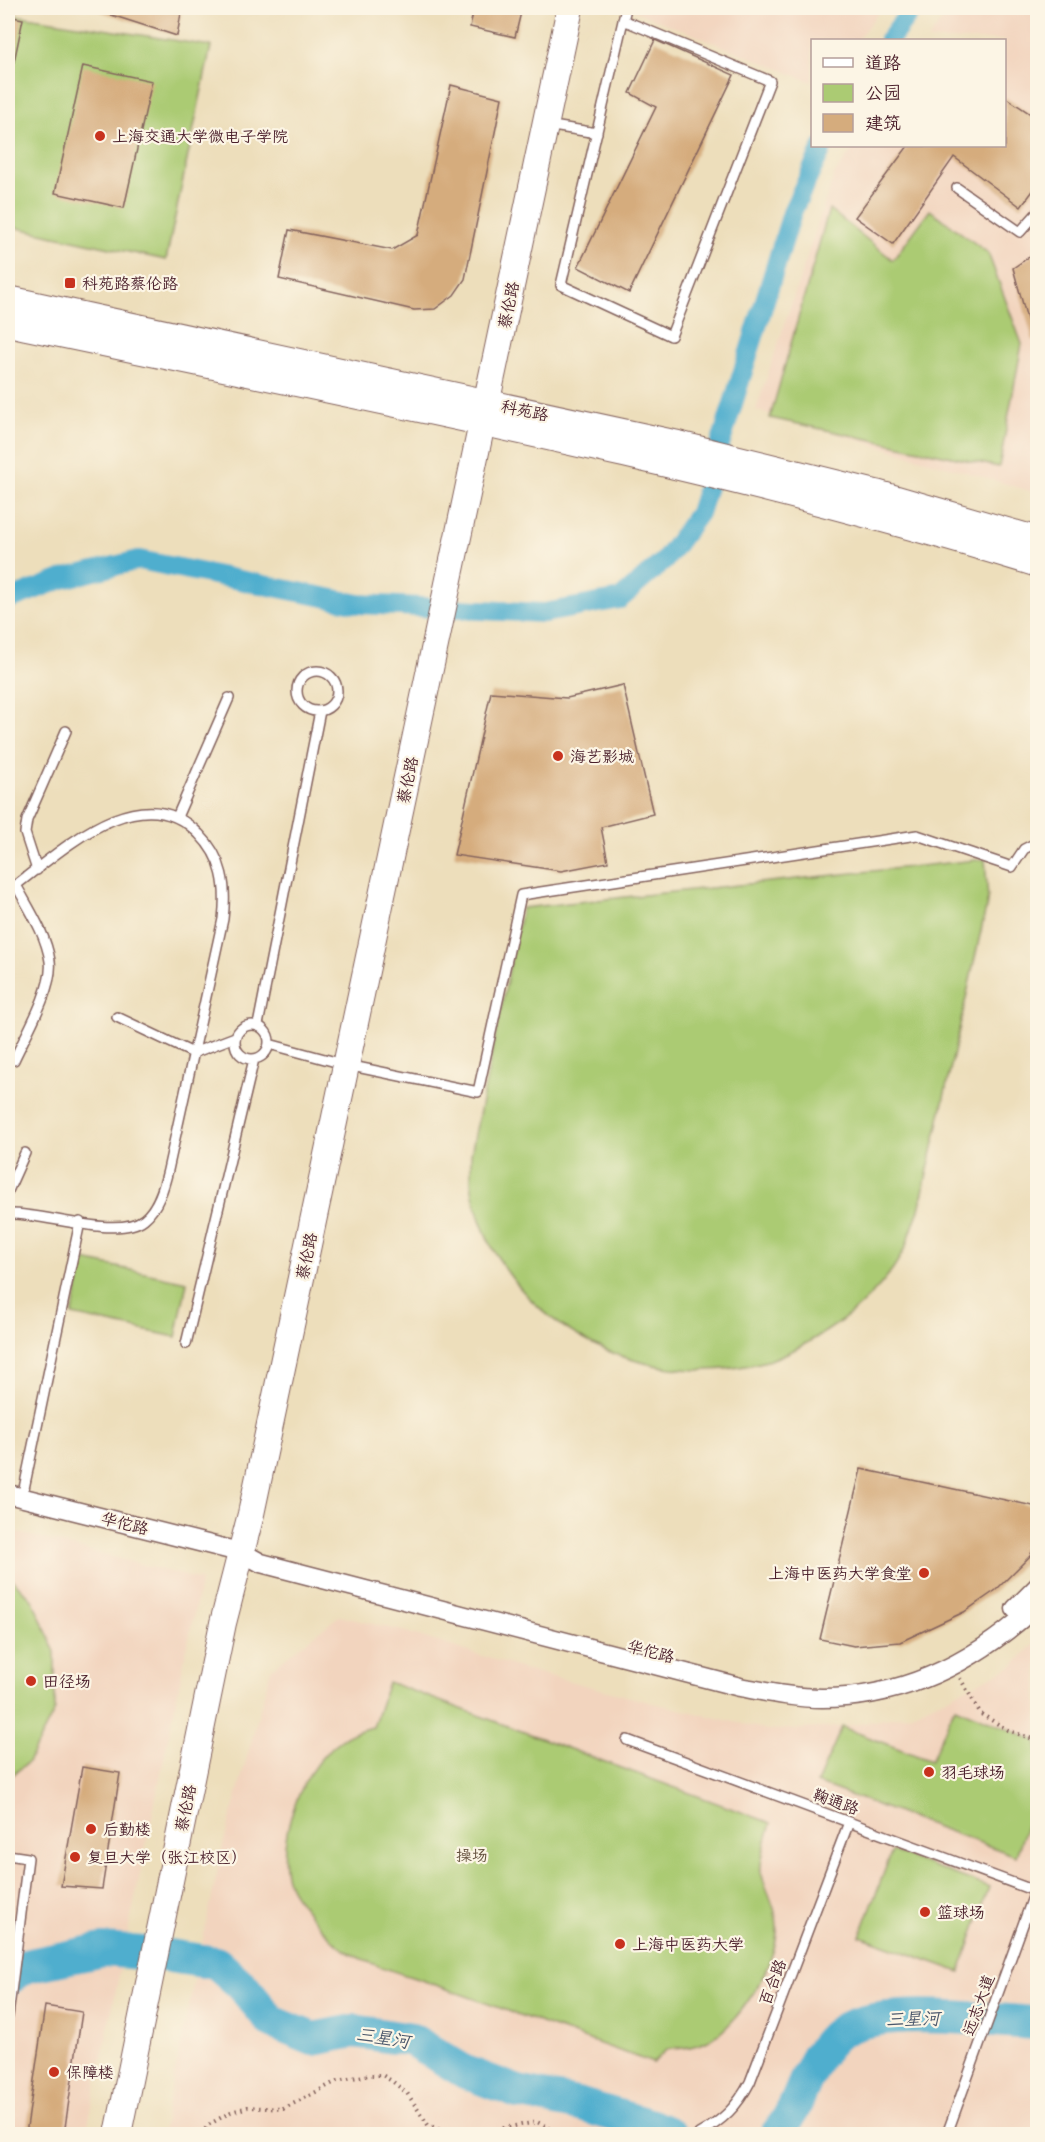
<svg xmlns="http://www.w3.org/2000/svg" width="1045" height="2142" font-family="'Balsamiq Sans','LXGW WenKai TC',sans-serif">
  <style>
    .built { fill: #f2d4be }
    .green { fill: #abcb73; stroke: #7a754f; stroke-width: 1.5 }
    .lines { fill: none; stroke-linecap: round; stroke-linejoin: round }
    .canal { stroke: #50aece; stroke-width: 20 }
    .river { stroke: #50aece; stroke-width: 34 }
    .building { fill: #d5ac7d }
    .lane-casing { stroke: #83625d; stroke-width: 12 }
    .street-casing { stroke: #83625d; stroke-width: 21 }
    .secondary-casing { stroke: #83625d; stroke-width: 28 }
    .path { stroke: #83625d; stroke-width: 4; stroke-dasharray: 1.5 4.5; stroke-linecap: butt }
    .lane { stroke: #fff; stroke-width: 9 }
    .street { stroke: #fff; stroke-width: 18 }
    .secondary { stroke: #fff; stroke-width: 26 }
    .poi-dot { fill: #c8321e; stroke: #fcf5e5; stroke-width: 2 }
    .labels { text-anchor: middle; stroke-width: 4.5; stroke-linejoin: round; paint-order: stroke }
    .poi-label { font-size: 16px; fill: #4a1f2b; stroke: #fcf5e5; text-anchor: start }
    .street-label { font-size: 16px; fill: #4a1f2b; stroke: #fcf5e5 }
    .park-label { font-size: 16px; fill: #675341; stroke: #fcf5e5 }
    .water-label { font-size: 18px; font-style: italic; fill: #4c586c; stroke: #fcf5e5 }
  </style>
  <rect width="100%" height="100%" fill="#fcf5e5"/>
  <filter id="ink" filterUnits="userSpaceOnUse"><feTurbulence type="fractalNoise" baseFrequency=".0167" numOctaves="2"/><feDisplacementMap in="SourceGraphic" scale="12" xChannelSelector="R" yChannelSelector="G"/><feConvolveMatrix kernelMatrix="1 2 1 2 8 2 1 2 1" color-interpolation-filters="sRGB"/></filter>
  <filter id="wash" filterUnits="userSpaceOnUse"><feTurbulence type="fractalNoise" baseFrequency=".008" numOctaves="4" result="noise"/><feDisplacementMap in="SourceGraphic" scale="24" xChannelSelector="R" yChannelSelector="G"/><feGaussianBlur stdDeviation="1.35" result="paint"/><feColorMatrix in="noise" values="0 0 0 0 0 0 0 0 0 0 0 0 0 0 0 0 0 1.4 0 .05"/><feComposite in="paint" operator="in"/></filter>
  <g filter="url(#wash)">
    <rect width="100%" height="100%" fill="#eddebb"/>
    <path class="built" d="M 627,8 L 882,8 L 857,40 L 812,40 L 812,82 Z
      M 951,8 L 1037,8 L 1037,493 L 756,410 L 834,175 L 855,146 L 1004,146 L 1004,40 L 928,40 Z
      M 8,1530 L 201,1580 L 86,2134 L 8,2134 Z
      M 339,1616 L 403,1631 L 523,1669 L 649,1702 L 768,1730 L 842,1727 L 912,1714 L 1013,1666 L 1037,1640 L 1037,2134 L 162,2134 L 222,1849 L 271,1669 Z"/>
    <path class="green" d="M 8,14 L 211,46 L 166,260 L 8,226 Z
      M 829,209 L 893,260 L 930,210 L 988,253 L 1022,344 L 999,467 L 770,418 Z
      M 985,859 L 988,899 L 919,1210 C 914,1222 910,1236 905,1248 C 889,1281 858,1311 828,1330 C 808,1343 785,1356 763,1362 C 640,1395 501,1322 473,1195 C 470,1182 471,1167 471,1154 L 522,908 Z
      M 84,1260 L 187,1282 L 176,1337 L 72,1315 Z
      M 8,1575 L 33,1601 L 55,1652 L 55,1710 L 28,1762 L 8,1779 Z
      M 388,1682 L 771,1823 C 768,1834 759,1862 761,1872 C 766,1892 778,1909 777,1930 C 777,1963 738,2026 708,2041 C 696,2047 680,2049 667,2049 L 653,2063 C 583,2038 513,2013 444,1988 C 412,1976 375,1968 346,1951 C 333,1943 292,1897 288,1882 C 280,1857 287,1826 296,1802 C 309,1767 335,1734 373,1727 Z
      M 955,1707 L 1037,1741 L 1037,1795 L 1016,1856 L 817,1783 L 842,1727 L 931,1761 Z
      M 892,1851 L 989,1887 L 960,1972 L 860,1936 Z"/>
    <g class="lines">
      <path class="canal" d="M 889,40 L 913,8
        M 8,600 L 62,579 L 139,560 L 359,604 L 544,613 L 620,599 L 665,560 L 699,513 L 793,210 L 823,146"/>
      <path class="river" d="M 8,1979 L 26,1966 L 103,1950 L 156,1954 L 216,1963 L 243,1987 L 272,2022 L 313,2039 L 354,2031 L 412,2040 L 465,2072 L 518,2092 L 581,2105 L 652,2126 L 670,2134
        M 777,2134 C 797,2111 802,2083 817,2057 C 822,2050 831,2038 838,2033 C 878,2004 988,2021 1038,2023"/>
    </g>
    <g id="blocks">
      <path class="building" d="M 100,8 L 182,8 L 177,36 L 99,11 Z
        M 474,8 L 522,8 L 515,37 L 470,27 Z
        M 8,16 L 23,19 L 14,62 L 8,61 Z
        M 655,40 L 734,75 L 629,293 L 578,267 L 656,107 L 630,93 Z
        M 83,66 L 152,81 L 124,208 L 55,193 Z
        M 451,85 L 502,98 L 465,279 L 454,295 L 435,309 L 414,310 L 279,279 L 289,230 L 392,250 L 418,235 Z
        M 1005,97 L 1038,119 L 1038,184 L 1021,207 L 954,157 L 893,244 L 855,217 L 908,146 L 1005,146 Z
        M 1038,251 L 1038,340 L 1033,341 L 1013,268 Z
        M 623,685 L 653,814 L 601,827 L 608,862 L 561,871 L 454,855 L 491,692 L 567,698 Z
        M 861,1469 L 1038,1507 L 1038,1539 L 1030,1556 L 996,1590 L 964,1612 L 900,1642 L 854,1646 L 820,1639 Z
        M 82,1767 L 120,1773 L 102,1889 L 61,1886 Z
        M 45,2006 L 82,2012 L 64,2134 L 26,2134 Z"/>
    </g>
  </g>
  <g filter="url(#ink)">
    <use href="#blocks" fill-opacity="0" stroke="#83625d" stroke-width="1.5"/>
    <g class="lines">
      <defs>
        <path id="lane" d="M 623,20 L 770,81 L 671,336 L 561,285 L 626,8
          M 546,125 L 597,133
          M 957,188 L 1020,232 L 1038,212
          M297 691a20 20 0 1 1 40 0a20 20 0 1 1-40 0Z
          M 177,817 L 229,698
          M 37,870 L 25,833 L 27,820 L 66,731
          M 8,891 C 57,855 140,772 199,834 C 223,858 227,886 223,919 L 168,1170 C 164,1187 158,1208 144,1219 C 118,1240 42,1212 8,1214
          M 117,1017 L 193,1053 L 235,1037
          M235 1042a17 17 0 1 1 34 0a17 17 0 1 1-34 0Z
          M 258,1025 L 320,711
          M 269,1044 L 347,1065 L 478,1092 L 521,895 L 917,835 L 1012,867 L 1024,849 L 1038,842
          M 14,1060 C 25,1036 54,987 50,961 C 46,934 29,909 16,885
          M 8,1191 L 25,1153
          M 186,1344 L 254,1059
          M 22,1498 L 80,1222
          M 627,1740 L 1035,1891
          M 8,1855 L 28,1858 L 8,2016
          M 699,2134 C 723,2120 737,2107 750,2082 L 849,1822
          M 947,2134 L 1037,1886"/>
        <path id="street" d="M 8,1494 L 243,1553 L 261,1563 L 740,1687 C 767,1692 794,1698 822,1698 C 906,1698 977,1661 1038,1604
          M 1015,1609 L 1038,1586"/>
        <path id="secondary" d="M 8,299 L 678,444 L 876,493 L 1038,540
          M 8,323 C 352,396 701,460 1038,564
          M 118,2134 L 223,1623 L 251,1514 L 570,8"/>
      </defs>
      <use href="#lane" class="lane-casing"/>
      <use href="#street" class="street-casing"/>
      <use href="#secondary" class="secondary-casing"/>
      <path class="path" d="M 960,1678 L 981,1714 L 1008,1730 L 1038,1741
        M 202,2134 L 208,2125 L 231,2112 L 248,2107 L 283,2109 L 337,2081 L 369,2075 L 382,2075 L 392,2081 L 407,2093 L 428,2125 L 443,2131 L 476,2133 L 537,2122 L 562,2134"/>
      <use href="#lane" class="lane"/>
      <use href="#street" class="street"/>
      <use href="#secondary" class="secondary"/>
    </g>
  </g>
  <g class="poi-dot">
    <circle cx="100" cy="136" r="6"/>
    <rect x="64" y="277" width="12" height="12" rx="3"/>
    <circle cx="558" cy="756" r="6"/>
    <circle cx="924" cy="1573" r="6"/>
    <circle cx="31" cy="1681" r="6"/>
    <circle cx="929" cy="1772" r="6"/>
    <circle cx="91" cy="1829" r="6"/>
    <circle cx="75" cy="1857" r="6"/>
    <circle cx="925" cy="1912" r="6"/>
    <circle cx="620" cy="1944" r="6"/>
    <circle cx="54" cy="2072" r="6"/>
  </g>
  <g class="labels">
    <g class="poi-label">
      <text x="112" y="142">上海交通大学微电子学院</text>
      <text x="82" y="289">科苑路蔡伦路</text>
      <text x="570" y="762">海艺影城</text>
      <text x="912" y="1579" text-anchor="end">上海中医药大学食堂</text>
      <text x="43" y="1687">田径场</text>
      <text x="941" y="1778">羽毛球场</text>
      <text x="103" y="1835">后勤楼</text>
      <text x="87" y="1863">复旦大学（张江校区）</text>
      <text x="937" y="1918">篮球场</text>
      <text x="632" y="1950">上海中医药大学</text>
      <text x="66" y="2078">保障楼</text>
    </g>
    <g class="street-label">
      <text transform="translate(508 305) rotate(-78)" y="6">蔡伦路</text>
      <text transform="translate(525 410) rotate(12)" y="6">科苑路</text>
      <text transform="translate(407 780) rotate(-78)" y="6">蔡伦路</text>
      <text transform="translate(306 1256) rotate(-78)" y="6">蔡伦路</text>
      <text transform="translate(125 1523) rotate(14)" y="6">华佗路</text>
      <text transform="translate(651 1651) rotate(15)" y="6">华佗路</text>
      <text transform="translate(836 1801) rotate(20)" y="6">鞠通路</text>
      <text transform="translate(185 1808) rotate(-78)" y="6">蔡伦路</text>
      <text transform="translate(772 1982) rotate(-69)" y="6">百合路</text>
      <text transform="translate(978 2005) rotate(-70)" y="6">远志大道</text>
    </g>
    <g class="park-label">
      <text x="472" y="1861">操场</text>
    </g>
    <g class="water-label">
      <text transform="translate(913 2019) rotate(-1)" y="6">三星河</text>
      <text transform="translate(383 2038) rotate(9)" y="6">三星河</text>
    </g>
  </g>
  <rect width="1045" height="2142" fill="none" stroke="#fcf5e5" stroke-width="30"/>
  <rect x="811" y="39" width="195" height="108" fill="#fcf5e5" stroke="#b59f9b" stroke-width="1.5"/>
  <rect x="823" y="58" width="30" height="9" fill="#ffffff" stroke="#b59f9b" stroke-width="1.5"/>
  <text x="865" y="69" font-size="18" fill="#4a1f2b">道路</text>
  <rect x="823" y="84" width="30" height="18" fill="#abcb73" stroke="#b59f9b" stroke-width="1.5"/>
  <text x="865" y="99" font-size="18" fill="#4a1f2b">公园</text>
  <rect x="823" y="114" width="30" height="18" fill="#d5ac7d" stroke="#b59f9b" stroke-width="1.5"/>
  <text x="865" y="129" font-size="18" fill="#4a1f2b">建筑</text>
</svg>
